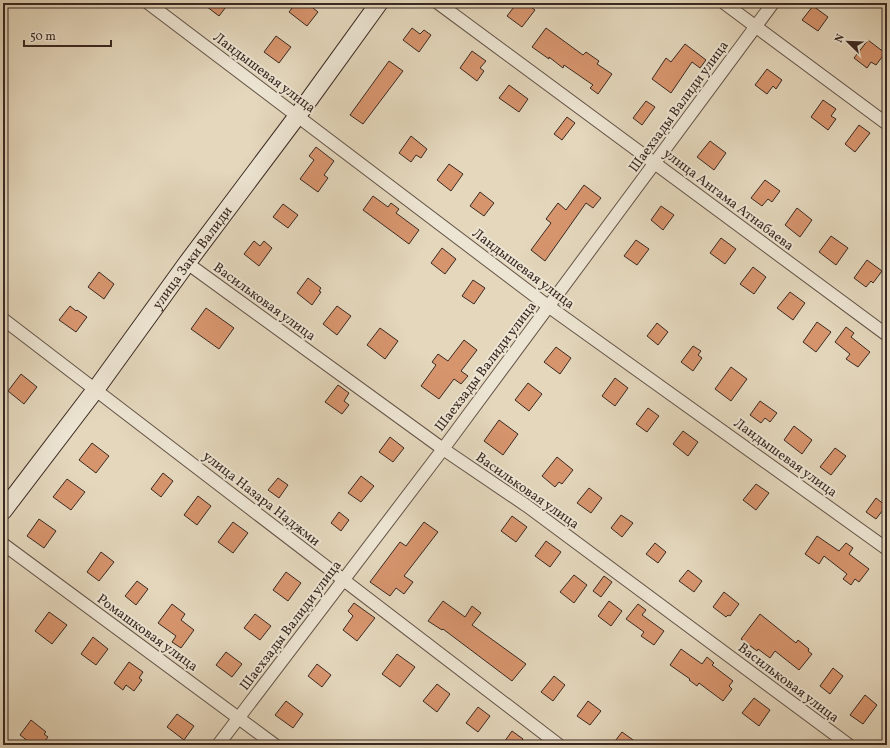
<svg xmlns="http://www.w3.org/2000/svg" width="890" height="748" font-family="Vollkorn,serif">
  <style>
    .building { fill: #d7956e; stroke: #3a2922 }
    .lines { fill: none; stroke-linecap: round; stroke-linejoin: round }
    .street-casing { stroke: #645448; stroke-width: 14 }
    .secondary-casing { stroke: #3a2922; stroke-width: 19 }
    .street { stroke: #ede5d3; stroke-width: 12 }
    .secondary { stroke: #ede5d3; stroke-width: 17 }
    .labels { text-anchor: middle; stroke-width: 4; stroke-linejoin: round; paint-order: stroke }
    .street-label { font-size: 14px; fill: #3a2922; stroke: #ede5d3 }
  </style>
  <rect width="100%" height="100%" fill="#e4d7bc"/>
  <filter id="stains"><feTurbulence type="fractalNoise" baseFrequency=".005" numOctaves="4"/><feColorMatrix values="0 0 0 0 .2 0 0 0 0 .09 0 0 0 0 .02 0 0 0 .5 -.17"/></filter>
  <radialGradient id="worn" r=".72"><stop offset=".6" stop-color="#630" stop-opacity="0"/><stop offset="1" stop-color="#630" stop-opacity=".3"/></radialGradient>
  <path class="building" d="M 202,3 L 229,3 L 219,16 Z
    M 296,3 L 317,3 L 313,8 L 318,12 L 307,26 L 289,12 Z
    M 517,3 L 525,3 L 535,10 L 522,27 L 507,16 Z
    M 813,6 L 828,17 L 818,31 L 802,20 Z
    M 412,28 L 420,34 L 424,30 L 431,35 L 419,52 L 403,40 Z
    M 546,28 L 583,55 L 586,52 L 599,61 L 597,64 L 612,74 L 598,94 L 590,88 L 593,85 L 564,65 L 563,68 L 549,57 L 549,59 L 532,47 Z
    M 276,36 L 291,47 L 279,63 L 264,52 Z
    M 868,40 L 885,53 L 876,65 L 871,62 L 867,68 L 854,58 Z
    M 685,44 L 706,60 L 700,68 L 692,62 L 671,93 L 652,79 L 666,58 L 671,62 Z
    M 472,51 L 486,61 L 480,68 L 484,71 L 477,81 L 460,68 Z
    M 389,61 L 403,71 L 363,124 L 350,115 Z
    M 767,69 L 782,80 L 776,89 L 773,86 L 767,94 L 755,85 Z
    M 509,85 L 528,99 L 519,112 L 499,98 Z
    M 823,100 L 836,109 L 831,116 L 836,119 L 828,130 L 811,117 Z
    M 646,101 L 655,107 L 642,125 L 633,118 Z
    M 567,117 L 575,123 L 562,140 L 554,134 Z
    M 859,125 L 870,133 L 855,152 L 845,144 Z
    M 411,136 L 427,149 L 421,158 L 416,155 L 411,162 L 399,153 Z
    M 710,141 L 726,153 L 714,170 L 697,157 Z
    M 316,147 L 334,161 L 324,175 L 328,178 L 318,192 L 300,179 L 314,160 L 309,156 Z
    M 449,164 L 463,174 L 451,191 L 437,180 Z
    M 765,180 L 780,191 L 772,202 L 768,199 L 762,206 L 751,198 Z
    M 584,185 L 601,198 L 593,208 L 586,203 L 545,261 L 531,250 L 551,223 L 546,219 L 558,203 L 566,210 Z
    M 480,192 L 494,203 L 484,216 L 470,206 Z
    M 373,196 L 388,207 L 391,203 L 399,209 L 396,213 L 419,230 L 409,244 L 363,210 Z
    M 283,204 L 298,215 L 288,228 L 273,217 Z
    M 661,206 L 674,215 L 663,230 L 651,220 Z
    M 797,208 L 812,220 L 800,237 L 785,225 Z
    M 831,236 L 848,248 L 836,265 L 819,252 Z
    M 721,238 L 736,249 L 725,264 L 710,253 Z
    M 636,240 L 649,249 L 637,265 L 624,256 Z
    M 254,241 L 260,246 L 264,241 L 272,248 L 259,266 L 244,254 Z
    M 442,248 L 456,259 L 445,274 L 431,263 Z
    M 867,260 L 882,271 L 873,283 L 871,281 L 866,287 L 854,278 Z
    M 753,267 L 766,277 L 754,294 L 740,284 Z
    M 99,272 L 114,284 L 104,299 L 88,287 Z
    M 308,278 L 321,288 L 319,291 L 321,292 L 312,305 L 297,293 Z
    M 473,280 L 485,288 L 474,304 L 462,296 Z
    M 790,292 L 805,303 L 793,320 L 777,308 Z
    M 70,306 L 76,311 L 77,310 L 87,317 L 76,332 L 59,320 Z
    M 337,306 L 351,316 L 337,335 L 323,324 Z
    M 206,308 L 234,328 L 219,349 L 191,329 Z
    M 817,322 L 831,332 L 816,352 L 803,342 Z
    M 657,323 L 668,332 L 658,345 L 647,336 Z
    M 846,327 L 854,333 L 851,337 L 870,352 L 858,367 L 846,359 L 850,354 L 835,342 Z
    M 380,328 L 398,341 L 385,359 L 367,345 Z
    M 464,340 L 477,350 L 461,371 L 468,376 L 461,384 L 454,379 L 439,399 L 421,386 L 436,365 L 432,362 L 438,354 L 448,361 Z
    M 693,346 L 701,351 L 698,355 L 702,358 L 693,371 L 681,362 Z
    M 556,347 L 571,358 L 560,374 L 544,362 Z
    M 731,367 L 747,379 L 731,401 L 715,389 Z
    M 21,374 L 37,387 L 24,404 L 8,391 Z
    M 615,378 L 628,388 L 615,406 L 602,396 Z
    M 528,383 L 542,394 L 529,411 L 515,400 Z
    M 338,385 L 349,393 L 344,401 L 349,405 L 342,414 L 325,402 Z
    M 760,401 L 777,413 L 770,422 L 765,418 L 761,423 L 750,415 Z
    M 648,408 L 659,416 L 647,432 L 636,424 Z
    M 499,420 L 518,434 L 503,455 L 484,441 Z
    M 794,426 L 812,440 L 802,454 L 784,440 Z
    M 683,431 L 698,442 L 688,456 L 673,444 Z
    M 390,437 L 404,448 L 393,462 L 379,452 Z
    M 92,443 L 109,456 L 96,473 L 79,460 Z
    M 835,448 L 846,456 L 831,475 L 820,467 Z
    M 557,457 L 573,470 L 562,484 L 559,482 L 555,487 L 542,476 Z
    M 163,473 L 173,481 L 161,497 L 151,489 Z
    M 361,476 L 374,486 L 361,502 L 348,493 Z
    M 278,478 L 288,485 L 279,498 L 268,490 Z
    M 67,479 L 85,492 L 71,510 L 53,497 Z
    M 756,484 L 769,493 L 756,510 L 743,500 Z
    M 589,488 L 602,498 L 591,513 L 577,503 Z
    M 198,496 L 211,506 L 197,525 L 184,515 Z
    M 876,498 L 886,506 L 876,519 L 866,512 Z
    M 339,512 L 349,520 L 341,531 L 331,523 Z
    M 621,515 L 633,523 L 622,537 L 611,528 Z
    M 512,516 L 527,527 L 516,542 L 501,531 Z
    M 39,519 L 56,531 L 44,548 L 27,536 Z
    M 233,522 L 248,533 L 233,553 L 218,542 Z
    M 424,522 L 438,532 L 404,576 L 413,582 L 404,594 L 396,588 L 390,596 L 370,582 L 400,542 L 406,546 Z
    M 817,536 L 839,551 L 846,543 L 853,548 L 849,554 L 869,569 L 859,582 L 855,579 L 851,585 L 843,579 L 847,574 L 824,556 L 819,564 L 805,554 Z
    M 546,541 L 561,552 L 550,567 L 535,556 Z
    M 655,543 L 666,552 L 658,563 L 646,554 Z
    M 101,552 L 114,562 L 99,581 L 87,572 Z
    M 688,570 L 702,581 L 694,592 L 679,581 Z
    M 286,572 L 301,583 L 288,601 L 273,590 Z
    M 574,575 L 587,585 L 574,603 L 560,592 Z
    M 604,576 L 612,582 L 601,597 L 593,591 Z
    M 137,581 L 148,589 L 136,605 L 125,596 Z
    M 724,592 L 739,604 L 730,616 L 728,615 L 726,617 L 713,607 Z
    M 443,601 L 465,617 L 472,606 L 481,613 L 472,625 L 526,664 L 512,681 L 443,629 L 442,630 L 428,621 Z
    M 609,601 L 622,611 L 611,626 L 598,616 Z
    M 354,603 L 375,618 L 357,641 L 343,630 L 353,616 L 348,611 Z
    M 172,604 L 185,614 L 181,620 L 194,630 L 181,648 L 172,642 L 176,636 L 158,623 Z
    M 638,604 L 646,610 L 642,615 L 664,631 L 654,645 L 641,636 L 644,632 L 626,619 Z
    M 49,612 L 67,625 L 52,644 L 35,631 Z
    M 255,614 L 271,626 L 260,640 L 244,628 Z
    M 760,614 L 796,643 L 798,640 L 809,649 L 808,651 L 812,654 L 799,670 L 775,651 L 770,658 L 758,649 L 757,651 L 741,639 Z
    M 93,637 L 108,649 L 96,665 L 81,654 Z
    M 681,649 L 702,664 L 707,657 L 714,663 L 712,665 L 733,681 L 729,686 L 732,689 L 723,701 L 699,683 L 697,686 L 689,680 L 690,679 L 670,665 Z
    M 226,652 L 242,664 L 232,677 L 216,665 Z
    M 397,654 L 415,667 L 400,687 L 382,674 Z
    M 129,662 L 143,672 L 139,678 L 142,680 L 134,691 L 126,685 L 123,690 L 114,683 Z
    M 317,664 L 331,675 L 322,687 L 308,676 Z
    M 833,668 L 843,676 L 830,694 L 820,686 Z
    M 554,676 L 565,685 L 553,701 L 541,692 Z
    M 437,684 L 450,694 L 437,712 L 423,701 Z
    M 865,695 L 877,705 L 863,724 L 850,715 Z
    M 754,698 L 770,710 L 759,726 L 742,713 Z
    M 286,701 L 303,714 L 293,728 L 275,715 Z
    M 588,701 L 601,711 L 590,725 L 577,716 Z
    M 478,707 L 490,716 L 478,732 L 466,723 Z
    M 177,714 L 194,726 L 184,740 L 167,727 Z
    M 31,720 L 46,732 L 44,734 L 48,737 L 42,745 L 33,745 L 20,735 Z
    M 512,731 L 523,739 L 519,745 L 502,745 Z
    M 622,732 L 640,745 L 612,745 Z"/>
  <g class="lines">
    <defs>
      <path id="street" d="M 148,3 L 548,306 L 887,549
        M 438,3 L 887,335
        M 724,3 L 887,124
        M 187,263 L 443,449 L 527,506 L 849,745
        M 3,319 L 559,745
        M 3,544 L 275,745
        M 218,745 L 443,449 L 773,3"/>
      <g id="secondary">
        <path id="s1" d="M 3,511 L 96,389 L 187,263 L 298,115 L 379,3"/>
      </g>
    </defs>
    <use href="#street" class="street-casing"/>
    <use href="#secondary" class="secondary-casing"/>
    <use href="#street" class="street"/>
    <use href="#secondary" class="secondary"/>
  </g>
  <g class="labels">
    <g class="street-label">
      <text transform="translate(265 72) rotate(37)" y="5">Ландышевая улица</text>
      <text transform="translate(678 106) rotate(-54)" y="5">Шаехзады Валиди улица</text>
      <text transform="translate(729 199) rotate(37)" y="5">улица Ангама Атнабаева</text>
      <text dy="5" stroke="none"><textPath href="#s1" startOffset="316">улица Заки Валиди</textPath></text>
      <text transform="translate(524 268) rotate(37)" y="5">Ландышевая улица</text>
      <text transform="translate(265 301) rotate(36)" y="5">Васильковая улица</text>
      <text transform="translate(485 366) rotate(-53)" y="5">Шаехзады Валиди улица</text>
      <text transform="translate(786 457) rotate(36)" y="5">Ландышевая улица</text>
      <text transform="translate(528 490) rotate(35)" y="5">Васильковая улица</text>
      <text transform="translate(262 498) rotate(38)" y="5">улица Назара Наджми</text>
      <text transform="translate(290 625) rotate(-53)" y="5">Шаехзады Валиди улица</text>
      <text transform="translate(148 632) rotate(36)" y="5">Ромашковая улица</text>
      <text transform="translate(789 682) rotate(37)" y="5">Васильковая улица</text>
    </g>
  </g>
  <rect width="890" height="748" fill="none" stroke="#e4d7bc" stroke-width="16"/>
  <rect x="4" y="4" width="882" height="740" fill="none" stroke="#3a2922" stroke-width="2"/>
  <rect x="8" y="8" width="874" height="732" fill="none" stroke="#3a2922"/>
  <g transform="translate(848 42) rotate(293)" stroke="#ede5d3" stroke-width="3" paint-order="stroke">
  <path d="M0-3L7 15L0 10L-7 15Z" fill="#3a2922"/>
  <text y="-6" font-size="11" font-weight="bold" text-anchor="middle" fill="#3a2922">N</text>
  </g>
  <path d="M24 40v6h87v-6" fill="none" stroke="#3a2922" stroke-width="2"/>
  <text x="30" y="40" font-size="12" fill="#3a2922" stroke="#ede5d3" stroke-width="3" paint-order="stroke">50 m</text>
  <rect width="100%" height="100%" filter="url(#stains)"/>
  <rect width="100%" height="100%" fill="url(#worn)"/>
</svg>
